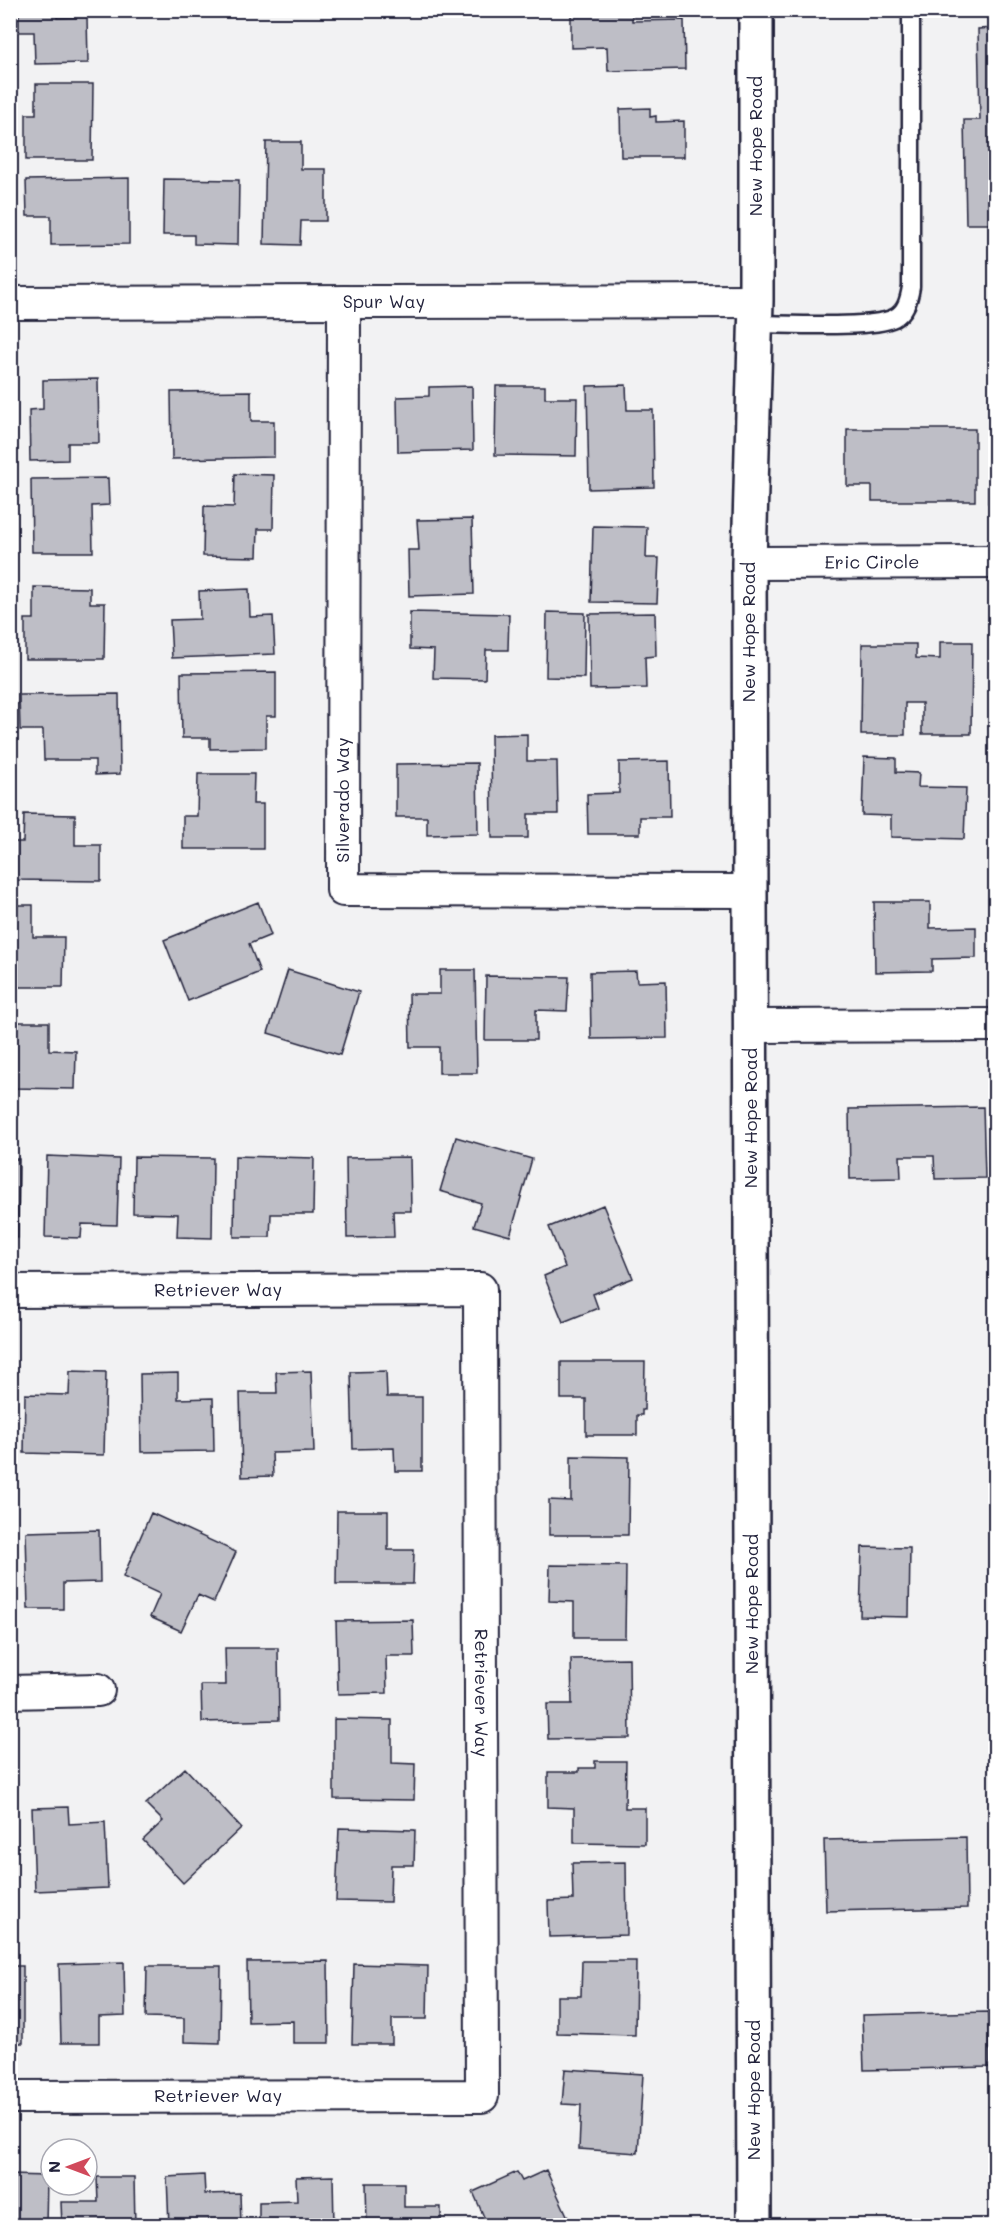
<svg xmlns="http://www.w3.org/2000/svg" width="1006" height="2236" font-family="Mali,sans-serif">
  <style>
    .building { fill: #bebec6; stroke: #22223b; stroke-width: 1.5 }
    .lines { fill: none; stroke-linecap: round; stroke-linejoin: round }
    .service-casing { stroke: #22223b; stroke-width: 21 }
    .minor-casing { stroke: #22223b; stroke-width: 36 }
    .secondary-casing { stroke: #22223b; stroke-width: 38 }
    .service { stroke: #fff; stroke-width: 16 }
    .minor { stroke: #fff; stroke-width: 32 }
    .secondary { stroke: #fff; stroke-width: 33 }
    .labels { text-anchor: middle; stroke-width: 5; stroke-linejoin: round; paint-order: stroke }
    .street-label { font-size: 18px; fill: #22223b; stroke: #fff }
  </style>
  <rect width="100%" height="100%" fill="#f2f2f3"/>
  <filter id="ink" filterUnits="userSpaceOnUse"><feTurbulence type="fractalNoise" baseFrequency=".0167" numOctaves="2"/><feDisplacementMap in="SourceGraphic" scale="12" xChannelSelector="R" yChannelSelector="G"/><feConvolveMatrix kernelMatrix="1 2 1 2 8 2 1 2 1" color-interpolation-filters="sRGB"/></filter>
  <g filter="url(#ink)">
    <path class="building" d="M 19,10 L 57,10 L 57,18 L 87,17 L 88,63 L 35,64 L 34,32 L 19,32 Z
      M 571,10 L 632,10 L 632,21 L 684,20 L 685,69 L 608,71 L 607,47 L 571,48 Z
      M 996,28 L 996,224 L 966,224 L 964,120 L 980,120 L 978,29 Z
      M 36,84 L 93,84 L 92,160 L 26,160 L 26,114 L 36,114 Z
      M 650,108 L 650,117 L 656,116 L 656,122 L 684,121 L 684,157 L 621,157 L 620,109 Z
      M 266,142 L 301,142 L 301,169 L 326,169 L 326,221 L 301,221 L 300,245 L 264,244 Z
      M 129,178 L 129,244 L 51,245 L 51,216 L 27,216 L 26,180 Z
      M 164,179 L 239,180 L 238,245 L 194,244 L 194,235 L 163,235 Z
      M 98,379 L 99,443 L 68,443 L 68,460 L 30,461 L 29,410 L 43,409 L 43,380 Z
      M 626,385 L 627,410 L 653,410 L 654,487 L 589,489 L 587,386 Z
      M 472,386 L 473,450 L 398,452 L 397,397 L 429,396 L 429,387 Z
      M 496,386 L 545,386 L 545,398 L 577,398 L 576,456 L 495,455 Z
      M 251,391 L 251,421 L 274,421 L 274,457 L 172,459 L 171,392 Z
      M 847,429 L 975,429 L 975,501 L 872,501 L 872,486 L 847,486 Z
      M 988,436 L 996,436 L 996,503 L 988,503 Z
      M 235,474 L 274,475 L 273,529 L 258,529 L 257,557 L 203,556 L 204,506 L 234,507 Z
      M 108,478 L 109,505 L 92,506 L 93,552 L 32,552 L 31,479 Z
      M 472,519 L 474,594 L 409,596 L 408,550 L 419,550 L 417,520 Z
      M 593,526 L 647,527 L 646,558 L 659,558 L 657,603 L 591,602 Z
      M 34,587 L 90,588 L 90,603 L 105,603 L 104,659 L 25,659 L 25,619 L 34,619 Z
      M 249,589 L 250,617 L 273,616 L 275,654 L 172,658 L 170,620 L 200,619 L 199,591 Z
      M 410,612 L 509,614 L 508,650 L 486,650 L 485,679 L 433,678 L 434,650 L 410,649 Z
      M 547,612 L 585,613 L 584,678 L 546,677 Z
      M 655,613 L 656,656 L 645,657 L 646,688 L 590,689 L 589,614 Z
      M 940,642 L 972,642 L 971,734 L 922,734 L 922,703 L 905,703 L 905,735 L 861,735 L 862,644 L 916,644 L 916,658 L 940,659 Z
      M 276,672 L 276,716 L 266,716 L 266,748 L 210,749 L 210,738 L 182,738 L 181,673 Z
      M 119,694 L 120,774 L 95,775 L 95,760 L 44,760 L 43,730 L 20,730 L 19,695 Z
      M 527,734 L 527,761 L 557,761 L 558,814 L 528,814 L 528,838 L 492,838 L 491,735 Z
      M 864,757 L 896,758 L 896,772 L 919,773 L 918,787 L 966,788 L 964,839 L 891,837 L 891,816 L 862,815 Z
      M 669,761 L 670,817 L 640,817 L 640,834 L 588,834 L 587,794 L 619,793 L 619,762 Z
      M 477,763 L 478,834 L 427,835 L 427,817 L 396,817 L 396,764 Z
      M 198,774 L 254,774 L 253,804 L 263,804 L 263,849 L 183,849 L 183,816 L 197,816 Z
      M 24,814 L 75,815 L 75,845 L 101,845 L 101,881 L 10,880 L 10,842 L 23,842 Z
      M 258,902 L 271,935 L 249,944 L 260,972 L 188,1001 L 164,940 Z
      M 874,902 L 930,902 L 930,928 L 976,927 L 976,958 L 932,959 L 932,971 L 875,972 Z
      M 10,905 L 33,905 L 33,937 L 64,937 L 63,987 L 10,987 Z
      M 288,970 L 359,992 L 340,1055 L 268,1033 Z
      M 440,970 L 475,970 L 477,1073 L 439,1073 L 439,1047 L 410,1047 L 409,994 L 440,994 Z
      M 636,971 L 637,982 L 666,981 L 667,1038 L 591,1039 L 590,972 Z
      M 486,976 L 569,977 L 567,1011 L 536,1010 L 536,1040 L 485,1040 Z
      M 10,1022 L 49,1022 L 49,1050 L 76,1051 L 75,1089 L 10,1088 Z
      M 983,1107 L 985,1178 L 935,1179 L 934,1156 L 900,1156 L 901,1178 L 850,1179 L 849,1109 Z
      M 456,1137 L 532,1159 L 510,1236 L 474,1226 L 481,1203 L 440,1191 Z
      M 47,1156 L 119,1159 L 117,1225 L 82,1224 L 81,1238 L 45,1237 Z
      M 235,1156 L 314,1158 L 313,1214 L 271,1214 L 270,1237 L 234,1237 Z
      M 134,1157 L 213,1158 L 212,1238 L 177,1237 L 178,1214 L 133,1213 Z
      M 410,1157 L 411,1211 L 393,1211 L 394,1237 L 347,1238 L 346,1158 Z
      M 10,1159 L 19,1159 L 18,1238 L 10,1237 Z
      M 603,1205 L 633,1278 L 593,1294 L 598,1308 L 563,1322 L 544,1276 L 565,1267 L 549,1227 Z
      M 561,1362 L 645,1362 L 644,1410 L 642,1410 L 642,1415 L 637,1415 L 637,1435 L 586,1435 L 586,1399 L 561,1399 Z
      M 70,1371 L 106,1372 L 104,1455 L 24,1453 L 25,1394 L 69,1395 Z
      M 311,1371 L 314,1452 L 272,1453 L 273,1476 L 242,1477 L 240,1393 L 277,1393 L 276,1372 Z
      M 386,1371 L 387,1397 L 422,1397 L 422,1471 L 395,1471 L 394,1448 L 353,1449 L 351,1372 Z
      M 178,1373 L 178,1399 L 213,1398 L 214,1451 L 141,1452 L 140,1374 Z
      M 571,1456 L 629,1457 L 628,1535 L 549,1535 L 549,1500 L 571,1501 Z
      M 337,1511 L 388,1511 L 388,1550 L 414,1550 L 413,1584 L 336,1584 Z
      M 151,1513 L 236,1552 L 214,1602 L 198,1595 L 181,1631 L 150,1617 L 160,1594 L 123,1577 Z
      M 99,1530 L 100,1582 L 63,1583 L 63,1609 L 28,1609 L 26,1532 Z
      M 862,1547 L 910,1548 L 909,1617 L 860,1616 Z
      M 550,1565 L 626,1566 L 625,1638 L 574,1638 L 574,1602 L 549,1601 Z
      M 413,1620 L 414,1656 L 386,1656 L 387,1693 L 338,1694 L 336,1621 Z
      M 225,1648 L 278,1648 L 279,1720 L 202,1722 L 201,1685 L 226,1685 Z
      M 629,1658 L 630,1738 L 548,1739 L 547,1704 L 572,1704 L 571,1659 Z
      M 334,1719 L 392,1720 L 392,1763 L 415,1764 L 414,1800 L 334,1799 Z
      M 595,1761 L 626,1761 L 625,1808 L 645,1808 L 645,1844 L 574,1843 L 574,1808 L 548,1807 L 548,1772 L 579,1772 L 579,1768 L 595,1768 Z
      M 185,1768 L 241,1828 L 183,1883 L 143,1840 L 163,1821 L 146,1804 Z
      M 11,1777 L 13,1856 L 10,1856 L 10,1777 Z
      M 68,1807 L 69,1824 L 105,1822 L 108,1888 L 35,1891 L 32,1808 Z
      M 339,1828 L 415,1830 L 414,1865 L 391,1865 L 390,1902 L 336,1901 Z
      M 966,1837 L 967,1908 L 826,1911 L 824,1840 Z
      M 626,1862 L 627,1935 L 549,1937 L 548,1901 L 573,1900 L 572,1863 Z
      M 328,1961 L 329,2043 L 293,2043 L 293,2021 L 248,2022 L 247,1962 Z
      M 582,1961 L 636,1961 L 635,2035 L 557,2033 L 557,1996 L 581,1996 Z
      M 124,1962 L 125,2016 L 99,2017 L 99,2043 L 61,2043 L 59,1964 Z
      M 354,1964 L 428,1966 L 427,2019 L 392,2019 L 392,2044 L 352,2044 Z
      M 10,1966 L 23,1966 L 23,2043 L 10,2043 Z
      M 147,1966 L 221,1966 L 220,2043 L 184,2042 L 184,2018 L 146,2017 Z
      M 988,2012 L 990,2067 L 864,2070 L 862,2015 Z
      M 565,2069 L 643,2074 L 638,2153 L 579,2149 L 581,2105 L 562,2104 Z
      M 546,2170 L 572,2226 L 506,2226 L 505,2224 L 488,2226 L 473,2192 L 517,2172 L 522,2181 Z
      M 10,2175 L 47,2176 L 46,2226 L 10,2226 Z
      M 204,2175 L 205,2194 L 240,2193 L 241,2226 L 169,2226 L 167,2177 Z
      M 333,2176 L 334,2226 L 259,2226 L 259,2202 L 297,2201 L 296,2177 Z
      M 97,2177 L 134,2177 L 135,2226 L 62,2226 L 61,2202 L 98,2202 Z
      M 366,2183 L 404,2183 L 404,2207 L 441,2207 L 441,2226 L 367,2226 Z"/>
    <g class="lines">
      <defs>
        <path id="service" d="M 755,324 C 785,324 872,329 894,318 C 906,312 909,299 911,287 L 911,18 L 910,10"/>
        <g id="minor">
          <path d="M 344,302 L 343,890 L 750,891"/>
          <path id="s1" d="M 10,303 L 756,301"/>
          <path id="s2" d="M 749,563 L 996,562"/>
          <path d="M 750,1026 L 996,1025"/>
          <path id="s3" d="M 10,1291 L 480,1289 L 482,2096 L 10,2097"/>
          <path d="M 10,1692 L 98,1690"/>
        </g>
        <path id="secondary" d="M 754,2226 L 749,563 L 756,301 L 756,10"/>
      </defs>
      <use href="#service" class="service-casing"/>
      <use href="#minor" class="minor-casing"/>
      <use href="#secondary" class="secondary-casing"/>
      <use href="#service" class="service"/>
      <use href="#minor" class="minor"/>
      <use href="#secondary" class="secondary"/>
    </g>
  </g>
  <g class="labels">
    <g class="street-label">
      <text transform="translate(756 146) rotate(-90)" y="6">New Hope Road</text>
      <text dy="6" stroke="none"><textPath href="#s1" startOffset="374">Spur Way</textPath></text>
      <text dy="6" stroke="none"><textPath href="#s2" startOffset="123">Eric Circle</textPath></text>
      <text transform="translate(749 632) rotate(-90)" y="6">New Hope Road</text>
      <text transform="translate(343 800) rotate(-90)" y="6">Silverado Way</text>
      <text transform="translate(751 1118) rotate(-90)" y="6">New Hope Road</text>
      <text dy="6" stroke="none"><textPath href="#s3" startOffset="208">Retriever Way</textPath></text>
      <text transform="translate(752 1604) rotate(-90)" y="6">New Hope Road</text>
      <text dy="6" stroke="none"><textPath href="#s3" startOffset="874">Retriever Way</textPath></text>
      <text transform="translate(754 2090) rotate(-90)" y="6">New Hope Road</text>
      <text x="218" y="2102">Retriever Way</text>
    </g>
  </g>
  <rect width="1006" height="2236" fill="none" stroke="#fff" stroke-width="36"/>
  <rect x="18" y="18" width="970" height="2200" fill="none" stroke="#22223b" stroke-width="2" filter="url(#ink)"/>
  <g transform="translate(69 2167) rotate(270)"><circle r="28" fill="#ffffff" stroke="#a7a7b1" stroke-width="1.5"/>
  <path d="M0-4.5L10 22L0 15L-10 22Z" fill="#d1495b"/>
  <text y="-9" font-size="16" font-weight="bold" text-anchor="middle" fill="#22223b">N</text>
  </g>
</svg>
